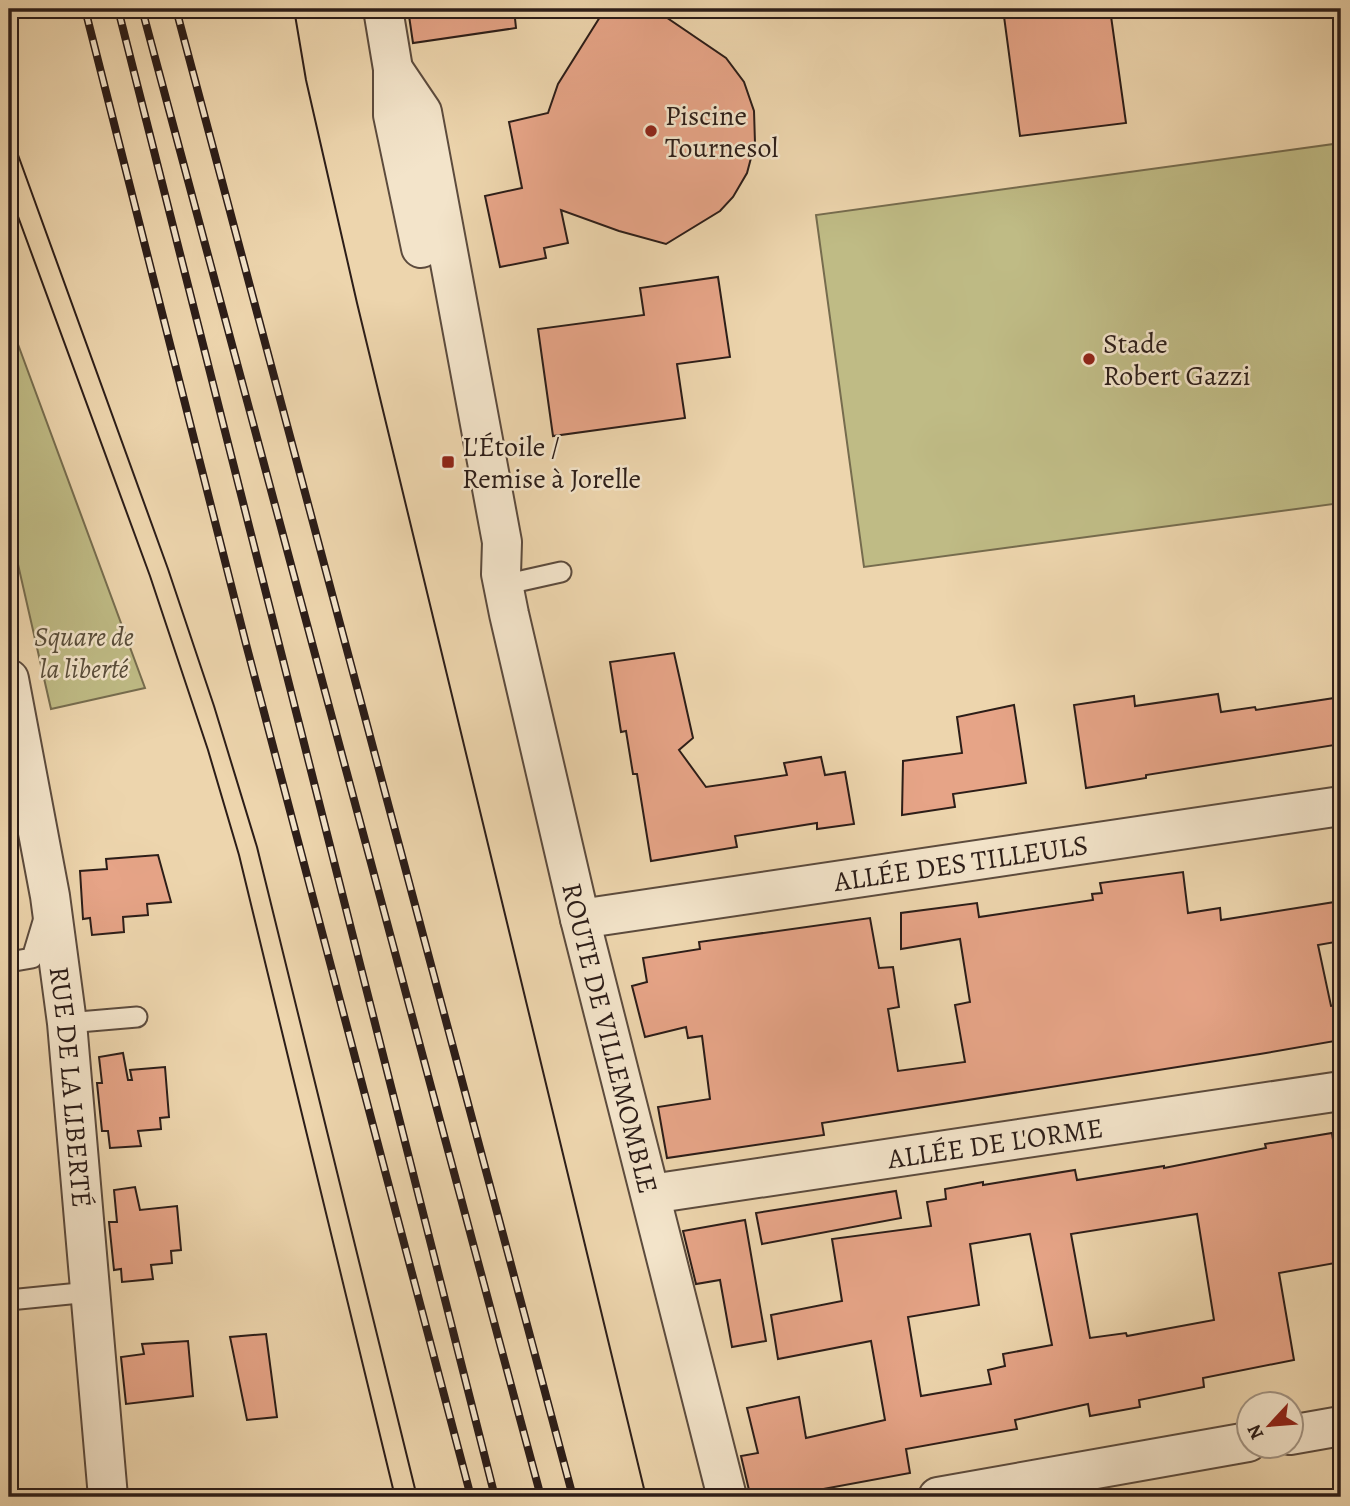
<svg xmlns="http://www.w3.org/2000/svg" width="1350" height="1506" font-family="Alegreya,serif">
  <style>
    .green { fill: #bfbb85; stroke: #766c4e; stroke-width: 2 }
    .building { fill: #e6a487; stroke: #2c1d18; stroke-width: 2; fill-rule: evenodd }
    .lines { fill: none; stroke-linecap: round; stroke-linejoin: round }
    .service-casing { stroke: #5c4b3d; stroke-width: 23 }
    .minor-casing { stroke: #5c4b3d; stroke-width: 42 }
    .tertiary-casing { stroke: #5c4b3d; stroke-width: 42 }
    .service { stroke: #f3e4ca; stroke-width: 19 }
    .minor { stroke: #f3e4ca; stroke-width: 38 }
    .tertiary { stroke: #f3e4ca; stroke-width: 38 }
    .tram { stroke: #2c1d18; stroke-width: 2 }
    .rail-casing { stroke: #2c1d18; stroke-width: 8 }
    .rail { stroke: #f3e4ca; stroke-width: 5; stroke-dasharray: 16; stroke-linecap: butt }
    .poi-dot { fill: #8f2418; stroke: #f3e4ca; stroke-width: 2.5 }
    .labels { text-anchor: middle; stroke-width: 5; stroke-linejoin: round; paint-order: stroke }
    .poi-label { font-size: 28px; fill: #2c1d18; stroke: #f3e4ca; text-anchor: start }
    .park-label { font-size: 28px; font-style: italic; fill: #584c39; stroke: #f3e4ca }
    .street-label { font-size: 28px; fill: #2c1d18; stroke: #f3e4ca }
  </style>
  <rect width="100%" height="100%" fill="#edd5ad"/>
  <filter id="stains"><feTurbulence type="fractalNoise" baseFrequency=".00286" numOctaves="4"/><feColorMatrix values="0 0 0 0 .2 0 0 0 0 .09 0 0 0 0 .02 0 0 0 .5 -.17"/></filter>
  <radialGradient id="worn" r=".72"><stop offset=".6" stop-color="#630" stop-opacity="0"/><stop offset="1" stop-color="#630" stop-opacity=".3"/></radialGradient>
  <path class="green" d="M 1341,143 L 1341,503 L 864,567 L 816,215 Z
    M 9,320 L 145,688 L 51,709 L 9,525 Z"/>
  <path class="building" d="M 408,9 L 514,9 L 516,28 L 413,43 Z
    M 605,9 L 654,9 L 726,58 L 744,82 L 754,111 L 755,143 L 747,173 L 733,197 L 720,211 L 666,244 L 619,231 L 561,210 L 568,243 L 544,248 L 546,258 L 500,267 L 485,196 L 522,188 L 509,122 L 548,113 L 558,84 Z
    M 1003,9 L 1110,9 L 1126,123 L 1020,136 Z
    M 718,277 L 730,357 L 677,364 L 685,418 L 553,436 L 538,329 L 644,315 L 640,288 Z
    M 674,653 L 693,738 L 679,750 L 706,787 L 787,775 L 784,763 L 821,757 L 825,775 L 845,772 L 854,824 L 817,829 L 817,823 L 735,836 L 737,847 L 651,861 L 637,774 L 633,774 L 626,731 L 621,732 L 610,662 Z
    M 1218,694 L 1221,712 L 1255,707 L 1256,710 L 1341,697 L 1341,744 L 1146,775 L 1146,778 L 1086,788 L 1074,705 L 1134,696 L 1135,706 Z
    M 1014,705 L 1026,783 L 953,794 L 955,807 L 902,815 L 903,761 L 962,753 L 957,717 Z
    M 158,855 L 171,902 L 147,904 L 148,915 L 123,917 L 124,932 L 92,935 L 90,918 L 83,919 L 80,871 L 107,869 L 106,859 Z
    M 1183,872 L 1188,913 L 1220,908 L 1221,920 L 1341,901 L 1341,941 L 1318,945 L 1331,1006 L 1338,1005 L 1341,1036 L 1335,1037 L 1335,1041 L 1260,1054 L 822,1123 L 824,1135 L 667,1158 L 658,1107 L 710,1099 L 702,1036 L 688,1038 L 686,1027 L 645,1037 L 632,986 L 647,982 L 643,958 L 700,949 L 699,942 L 870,918 L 879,968 L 893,967 L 899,1007 L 888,1009 L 898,1071 L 965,1062 L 955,1005 L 970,1002 L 960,939 L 901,949 L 901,913 L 977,903 L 979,917 L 1093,900 L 1092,894 L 1102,893 L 1100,883 Z
    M 123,1053 L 128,1080 L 132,1080 L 130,1070 L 165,1067 L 169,1117 L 160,1118 L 161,1129 L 138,1131 L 141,1146 L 110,1148 L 108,1131 L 102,1131 L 97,1083 L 102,1083 L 99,1057 Z
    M 1332,1133 L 1336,1160 L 1341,1159 L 1341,1262 L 1279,1273 L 1294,1360 L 1203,1378 L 1204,1387 L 1139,1400 L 1140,1407 L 1090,1416 L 1088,1404 L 1015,1420 L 1017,1429 L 906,1449 L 910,1473 L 780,1497 L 761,1497 L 749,1490 L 741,1456 L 758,1453 L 747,1408 L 799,1397 L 806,1438 L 885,1420 L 871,1341 L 778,1359 L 771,1315 L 842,1301 L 832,1239 L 931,1226 L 927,1202 L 946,1199 L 945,1189 L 983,1182 L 983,1185 L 1075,1170 L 1077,1180 L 1164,1166 L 1164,1168 L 1266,1148 L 1265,1144 ZM 1197,1214 L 1214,1320 L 1127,1336 L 1126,1333 L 1090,1338 L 1071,1234 ZM 1030,1234 L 1052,1345 L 1003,1354 L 1005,1366 L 988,1370 L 991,1384 L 921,1396 L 908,1317 L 979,1305 L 970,1244 Z
    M 135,1187 L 140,1210 L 177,1206 L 181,1250 L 171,1251 L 172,1263 L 151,1265 L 153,1279 L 122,1282 L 121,1269 L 114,1270 L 109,1222 L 117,1222 L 114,1190 Z
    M 896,1191 L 901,1218 L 762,1244 L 756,1213 Z
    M 745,1220 L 766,1341 L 732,1347 L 720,1280 L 696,1284 L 683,1231 Z
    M 266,1334 L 277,1417 L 247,1420 L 230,1337 Z
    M 188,1341 L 193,1396 L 126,1404 L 121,1357 L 144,1354 L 142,1344 Z"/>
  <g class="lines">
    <defs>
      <path id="service" d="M 503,585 L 561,572
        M 9,962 L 32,958 L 44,918
        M 67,1023 L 137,1017
        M 9,1300 L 90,1292"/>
      <g id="minor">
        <path id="s1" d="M 9,679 L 50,896 L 67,1023 L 108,1497"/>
        <path id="s2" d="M 580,919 L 1341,806"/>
        <path id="s3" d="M 651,1194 L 1341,1091"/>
        <path d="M 1290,1435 L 1341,1426"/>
        <path d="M 938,1497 L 1248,1442"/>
      </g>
      <g id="tertiary">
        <path d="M 383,9 L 393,69 L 393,115 L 421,248"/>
        <path id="s4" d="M 393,69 L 422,112 L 502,542 L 501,574 L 509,614 L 580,919 L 727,1497"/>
      </g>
    </defs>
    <use href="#service" class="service-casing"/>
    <use href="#minor" class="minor-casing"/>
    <use href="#tertiary" class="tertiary-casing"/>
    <use href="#service" class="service"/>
    <use href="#minor" class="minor"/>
    <use href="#tertiary" class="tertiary"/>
    <path class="tram" d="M 294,9 L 306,80 L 357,303 L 646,1497
      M 9,130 L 168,569 L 214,706 L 257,847 L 417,1497
      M 9,192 L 150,576 L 208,750 L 239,855 L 395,1497"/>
    <defs>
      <path id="rail" d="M 85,9 L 246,644 L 471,1497
        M 118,9 L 495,1497
        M 142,9 L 541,1497
        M 176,9 L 573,1497"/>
    </defs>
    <use href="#rail" class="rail-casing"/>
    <use href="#rail" class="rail"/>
  </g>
  <g class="poi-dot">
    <circle cx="651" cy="131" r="7"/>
    <circle cx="1089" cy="359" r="7"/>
    <rect x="441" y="455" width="14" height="14" rx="3.5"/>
  </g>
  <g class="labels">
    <g class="poi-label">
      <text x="665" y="125">Piscine<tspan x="665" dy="32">Tournesol</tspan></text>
      <text x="1103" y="353">Stade<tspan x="1103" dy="32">Robert Gazzi</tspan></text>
      <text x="462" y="456">L'Étoile /<tspan x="462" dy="32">Remise à Jorelle</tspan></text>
    </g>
    <g class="park-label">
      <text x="84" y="646">Square de<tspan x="84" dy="32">la liberté</tspan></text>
    </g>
    <g class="street-label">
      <text dy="10" stroke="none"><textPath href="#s2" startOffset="385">ALLÉE DES TILLEULS</textPath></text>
      <text dy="10" stroke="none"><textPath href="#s4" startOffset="998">ROUTE DE VILLEMOMBLE</textPath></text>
      <text dy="10" stroke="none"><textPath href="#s1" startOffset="413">RUE DE LA LIBERTÉ</textPath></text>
      <text dy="10" stroke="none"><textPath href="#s3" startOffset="348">ALLÉE DE L'ORME</textPath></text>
    </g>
  </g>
  <rect width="1350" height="1506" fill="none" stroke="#edd5ad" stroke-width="35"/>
  <rect x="10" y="10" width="1329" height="1485" fill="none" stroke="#2c1d18" stroke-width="3.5"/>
  <rect x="18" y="18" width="1315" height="1471" fill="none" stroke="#2c1d18" stroke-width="2"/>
  <g transform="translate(1270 1425) rotate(244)"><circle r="33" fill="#f3e4ca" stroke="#a39483" stroke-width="2"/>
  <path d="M0-5L12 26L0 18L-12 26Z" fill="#8f2418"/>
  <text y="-10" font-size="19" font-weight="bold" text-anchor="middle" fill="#2c1d18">N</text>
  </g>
  <rect width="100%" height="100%" filter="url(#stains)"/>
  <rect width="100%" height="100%" fill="url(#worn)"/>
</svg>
